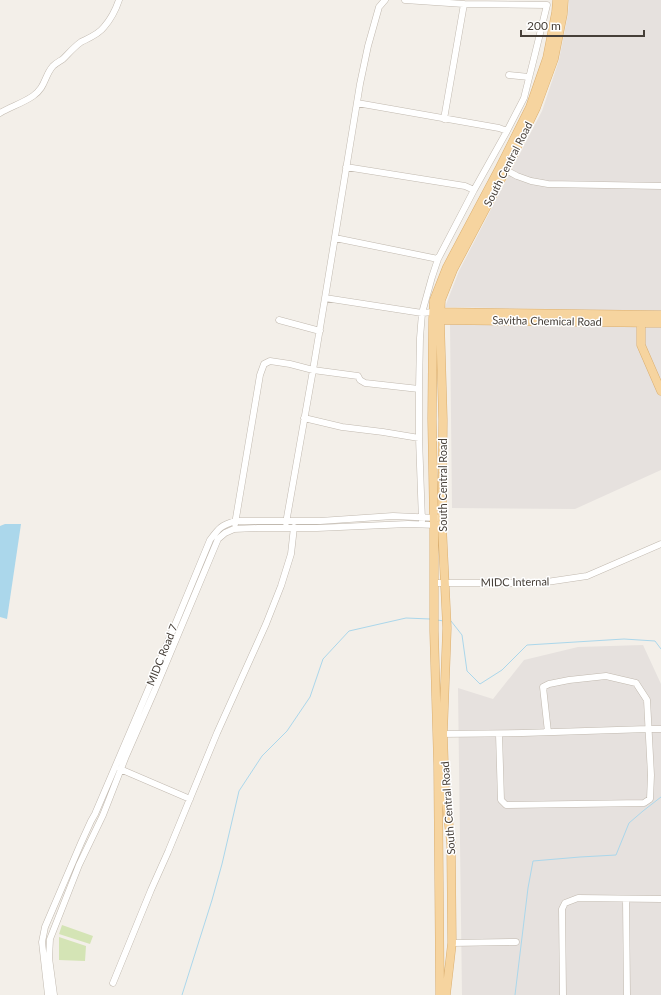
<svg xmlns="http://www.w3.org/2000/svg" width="661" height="995" font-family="Lato,sans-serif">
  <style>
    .industrial { fill: #e6e1de }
    .green { fill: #d4e4b5 }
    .water { fill: #abd7eb }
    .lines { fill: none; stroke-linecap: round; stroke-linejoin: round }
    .stream { stroke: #abd7eb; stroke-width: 1 }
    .minor-casing { stroke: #c1b9af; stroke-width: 7 }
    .major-casing { stroke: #dbaf70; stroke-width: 9 }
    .minor { stroke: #fff; stroke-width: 6 }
    .major { stroke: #f6d49f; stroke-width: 8 }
    .labels { text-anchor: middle; stroke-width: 3; stroke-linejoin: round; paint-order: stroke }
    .street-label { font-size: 11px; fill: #463f38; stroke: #fff }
  </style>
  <rect width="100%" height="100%" fill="#f3efe9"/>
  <path class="industrial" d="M 569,0 L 661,0 L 661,311 L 445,307 L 459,271 L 542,111 L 559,60 L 568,14 Z
    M 450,323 L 661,327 L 661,470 L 575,509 L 452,508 Z
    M 643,645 L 661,684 L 661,995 L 462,995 L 458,688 L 493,699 L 524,660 L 578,647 Z"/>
  <path class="green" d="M 62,925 L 93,936 L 90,944 L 59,934 Z
    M 59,937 L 86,946 L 85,961 L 59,960 Z"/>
  <path class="water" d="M 5,524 L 21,524 L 7,619 L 0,617 L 0,526 Z"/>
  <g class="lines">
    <path class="stream" d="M 437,620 L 444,621
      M 451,621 L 462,635 L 467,671 L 480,684 L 502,670 L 527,645 L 624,639 L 655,641 L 661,649
      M 182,995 L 212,900 L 222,864 L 239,791 L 262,756 L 287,731 L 310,697 L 323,659 L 349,631 L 406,618 L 430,619
      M 515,995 L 528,888 L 533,861 L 580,857 L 616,855 L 629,823 L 643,811 L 661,797"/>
    <defs>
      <path id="minor" d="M 405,0 L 464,4 L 547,5 L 535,54 L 524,98 L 507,131 L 474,190 L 438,259 L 432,277 L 422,313 L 420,338 L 419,389
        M 509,75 L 529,77
        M 357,103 L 499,128 L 507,131
        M 0,113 C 10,107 23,103 33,96 C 46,87 44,76 53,66 C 56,63 60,61 63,59 C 69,53 74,47 81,42 C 89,38 99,34 104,27 C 111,19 116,9 119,0
        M 444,119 L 464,4
        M 346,167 L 465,186 L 474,190
        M 504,169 L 517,176 L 531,181 L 548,184 L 661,186
        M 335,238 L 438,259
        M 325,298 L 360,84 L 368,46 L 379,7 L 385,0
        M 279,320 L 320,331
        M 304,418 L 342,427 L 383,432 L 419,438
        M 422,521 L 419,438 L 419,389 L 365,383 L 360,380 L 358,376 L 313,370 L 325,298 L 422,313 L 433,312
        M 235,524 L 260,375 L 264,364 L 270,361 L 290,364 L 313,370 L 286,523
        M 434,583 L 540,583 L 587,576 L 661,544
        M 440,734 L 523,733 L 648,729 L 661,729
        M 499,734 L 501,800 L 506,805 L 644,803 L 650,799 L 651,775 L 647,700 L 636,683 L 606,676 L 569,680 L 549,684 L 543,687 L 548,732
        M 120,769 L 190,799
        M 626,899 L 627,995
        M 452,943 L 516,942
        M 113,983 L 151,890 L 168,852 L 217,733 L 266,624 L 281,586 L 291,554 L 294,527
        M 48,995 L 42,942 L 45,927 L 81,843 L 91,821 L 95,814 L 148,690 L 210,540 C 219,528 221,525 236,521 L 320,521 L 393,516 L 437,518
        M 54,995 L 49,958 L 50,939 L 79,865 L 103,815 L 126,756 L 154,692 L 218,539 L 225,533 L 234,529 L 258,528 L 317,528 L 408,524 L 437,525
        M 563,995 L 562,909 L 565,903 L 578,898 L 661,899"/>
      <path id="major" d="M 436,312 L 661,315
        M 641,318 L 641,345 L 661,391
        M 436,320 L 661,323
        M 440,995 L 438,765 L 434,631 L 434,525 L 432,419 L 433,319 L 434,300 L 447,267 L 500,167 L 530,107 L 547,58 L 556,12 L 557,0
        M 446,995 L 452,943 L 451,843 L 445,791 L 443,734 L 447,628 L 442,525 L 443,420 L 440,320 L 441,300 L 453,270 L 506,170 L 536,108 L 554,59 L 563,14 L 564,0"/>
    </defs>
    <use href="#minor" class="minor-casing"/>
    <use href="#major" class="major-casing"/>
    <use href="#minor" class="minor"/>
    <use href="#major" class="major"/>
  </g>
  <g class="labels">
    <g class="street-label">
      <text transform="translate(508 164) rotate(-63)" y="4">South Central Road</text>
      <text transform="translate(547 321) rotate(1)" y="4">Savitha Chemical Road</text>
      <text transform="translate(443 485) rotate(-90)" y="4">South Central Road</text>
      <text transform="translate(515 582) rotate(-1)" y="4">MIDC Internal</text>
      <text transform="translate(162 655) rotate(-68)" y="4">MIDC Road 7</text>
      <text transform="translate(448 808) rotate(-94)" y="4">South Central Road</text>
    </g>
  </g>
  <path d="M521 30v6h123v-6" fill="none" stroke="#463f38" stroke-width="2"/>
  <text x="527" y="30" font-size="12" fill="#463f38" stroke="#ffffff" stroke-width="3" paint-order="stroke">200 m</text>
</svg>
